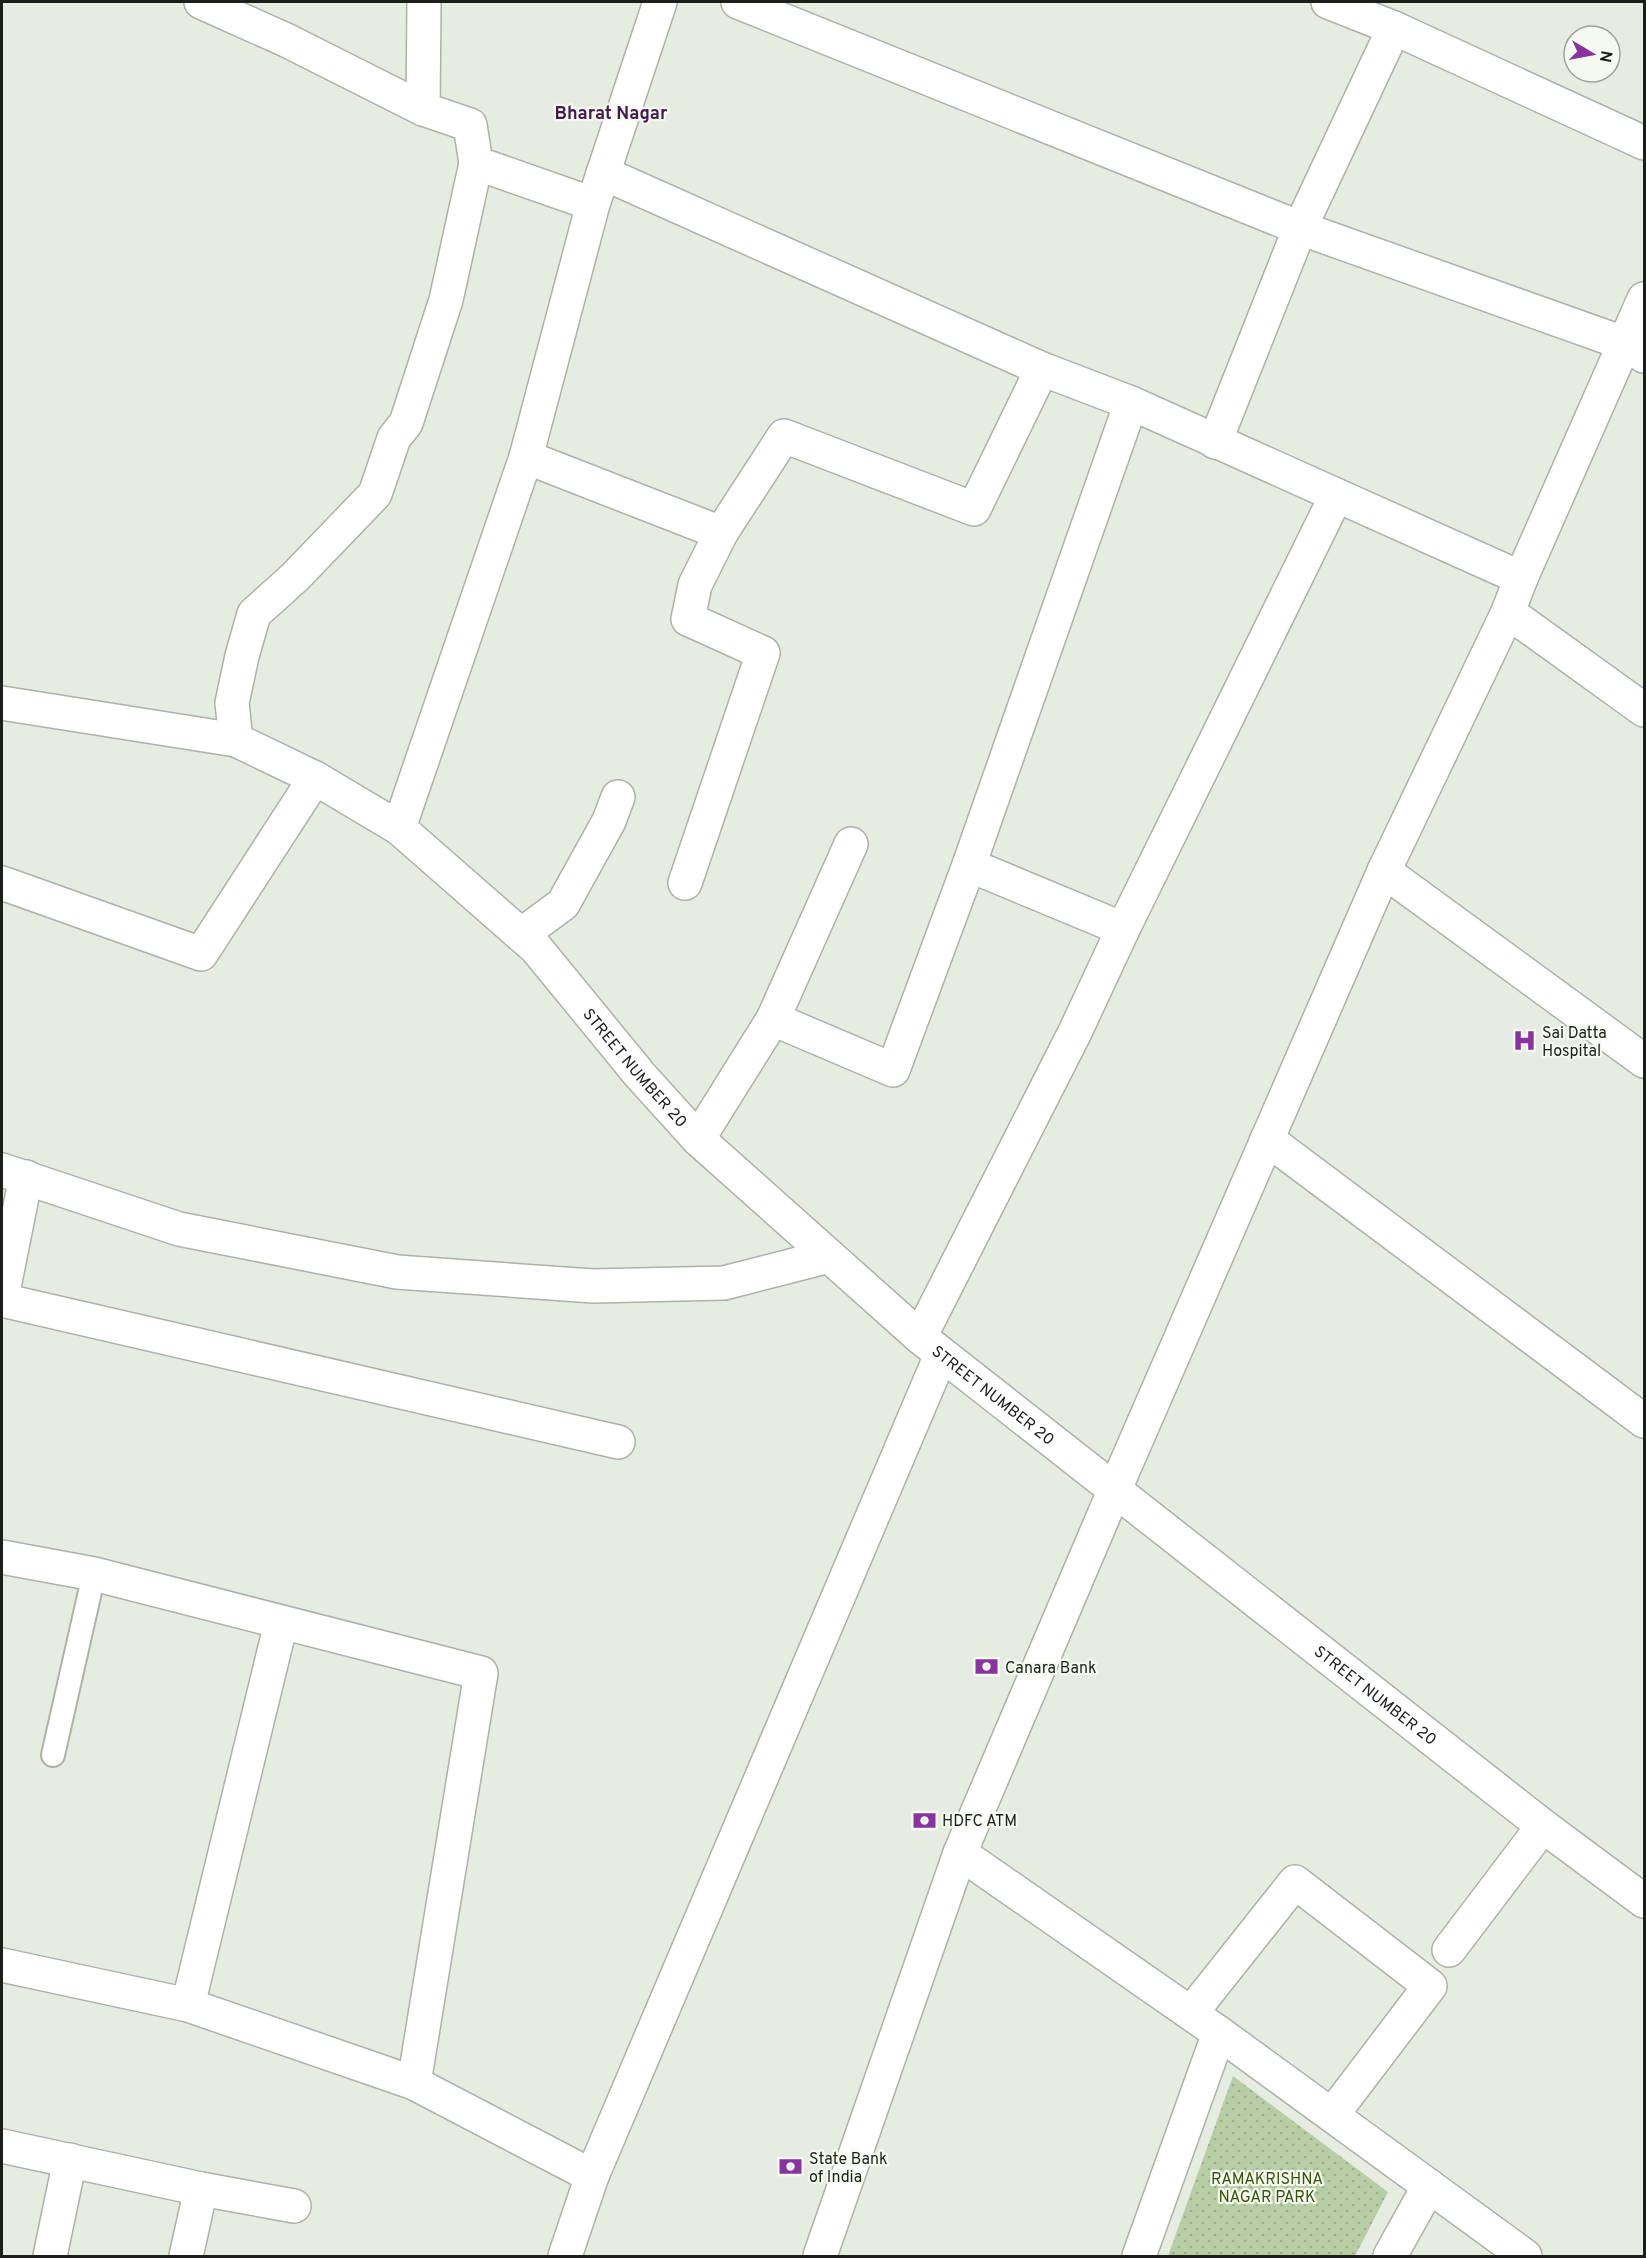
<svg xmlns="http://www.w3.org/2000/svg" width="1646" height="2258" font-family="Overpass,sans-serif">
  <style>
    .park { fill: url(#park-dots) }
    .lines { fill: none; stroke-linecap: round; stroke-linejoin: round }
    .lane-casing { stroke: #adb1a8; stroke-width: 26 }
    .street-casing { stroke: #adb1a8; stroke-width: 36 }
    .secondary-casing { stroke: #adb1a8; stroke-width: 36 }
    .lane { stroke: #fff; stroke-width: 22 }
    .street { stroke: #fff; stroke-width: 33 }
    .secondary { stroke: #fff; stroke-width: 33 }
    .labels { text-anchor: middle; stroke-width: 4.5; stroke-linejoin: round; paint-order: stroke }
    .poi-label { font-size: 16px; fill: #1c1e1a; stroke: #f5faf0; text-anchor: start }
    .street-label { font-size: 16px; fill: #1c1e1a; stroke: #f5faf0 }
    .park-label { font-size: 16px; fill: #37540b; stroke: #f5faf0 }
    .neighbourhood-label { font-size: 18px; font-weight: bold; fill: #441b4f; stroke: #f5faf0 }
  </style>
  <defs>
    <pattern id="park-dots" width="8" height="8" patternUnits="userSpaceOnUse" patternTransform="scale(1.5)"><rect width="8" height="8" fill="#b7cda4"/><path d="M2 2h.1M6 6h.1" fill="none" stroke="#9db08d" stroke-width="1.8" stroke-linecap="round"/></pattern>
  </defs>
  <rect width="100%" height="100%" fill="#e7ece3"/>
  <path class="park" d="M 1233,2076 L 1388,2192 L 1355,2256 L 1168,2256 Z"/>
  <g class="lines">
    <defs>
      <path id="lane" d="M 53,1755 L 94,1574"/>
      <g id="street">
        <path d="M 201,2 L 286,40 L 423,109 L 470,125 L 476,163 L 593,204"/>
        <path d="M 738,2 L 1300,228 L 1626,344 L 1644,356"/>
        <path d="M 1328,2 L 1394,28 L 1644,143"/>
        <path d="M 423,109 L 424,2"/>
        <path d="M 603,173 L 1042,369 L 1131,403 L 1521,578"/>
        <path d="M 1215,442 L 1300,228 L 1394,28"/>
        <path d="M 526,457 L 721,533"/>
        <path d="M 1508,612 L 1644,710"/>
        <path id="s1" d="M 2,703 L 236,740 L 315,778 L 399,828 L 536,948 L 640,1075 L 698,1139 L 920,1337 L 1543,1826 L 1644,1901"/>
        <path d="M 236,740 L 232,703 L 242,656 L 254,614 L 295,577 L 375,494 L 394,438 L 406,423 L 446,300 L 476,163"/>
        <path d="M 399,828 L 526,457 L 593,204 L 660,2"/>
        <path d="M 969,865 L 1123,929"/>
        <path d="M 1384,871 L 1644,1061"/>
        <path d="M 2,883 L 201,954 L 315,778"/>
        <path d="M 685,883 L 763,653 L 688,619 L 695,585 L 721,533 L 784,436 L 974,509 L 1042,369"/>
        <path d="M 521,935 L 563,904 L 609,821 L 618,797"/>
        <path d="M 773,1019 L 893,1070 L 969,865 L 1131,403"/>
        <path d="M 698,1139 L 773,1019 L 851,844"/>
        <path d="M 1267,1139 L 1644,1421"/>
        <path d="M 2,1170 L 179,1229 L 397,1272 L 593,1286 L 724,1283 L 829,1256"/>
        <path d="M 2,1297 L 26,1177"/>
        <path d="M 2,1300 L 618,1442"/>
        <path d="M 920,1337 L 1075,1032 L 1123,929 L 1336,496"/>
        <path d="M 2,1557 L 94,1574 L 481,1673 L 414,2083"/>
        <path d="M 960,1853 L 1219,2033 L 1525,2256"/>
        <path d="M 1449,1950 L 1543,1826"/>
        <path d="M 2,1965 L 188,2005 L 414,2083 L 592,2176"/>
        <path d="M 188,2005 L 281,1623"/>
        <path d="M 1191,2013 L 1295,1882 L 1430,1986 L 1332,2115"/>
        <path d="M 2,2146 L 201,2189 L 294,2206"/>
        <path d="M 50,2256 L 70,2160"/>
        <path d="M 186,2256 L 201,2189"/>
        <path d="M 565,2256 L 592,2176 L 941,1355"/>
        <path d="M 1139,2256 L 1219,2033"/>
        <path d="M 1390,2256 L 1429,2186"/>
      </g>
      <path id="secondary" d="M 820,2256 L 960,1853 L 1115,1489 L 1384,871 L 1508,612 L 1521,578 L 1644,299"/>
    </defs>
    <use href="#lane" class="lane-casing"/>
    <use href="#street" class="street-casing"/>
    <use href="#secondary" class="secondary-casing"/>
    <use href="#lane" class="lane"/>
    <use href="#street" class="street"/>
    <use href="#secondary" class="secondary"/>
  </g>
  <defs>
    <symbol id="hospital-bare" viewBox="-9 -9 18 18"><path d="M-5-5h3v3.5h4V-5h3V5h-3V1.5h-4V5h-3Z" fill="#8933a0" stroke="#f5faf0" stroke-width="2.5" paint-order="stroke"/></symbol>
    <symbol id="bank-bare" viewBox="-9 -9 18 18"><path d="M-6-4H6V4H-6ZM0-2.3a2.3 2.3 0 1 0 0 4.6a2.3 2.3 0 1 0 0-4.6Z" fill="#8933a0" stroke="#f5faf0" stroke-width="2.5" paint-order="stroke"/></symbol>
  </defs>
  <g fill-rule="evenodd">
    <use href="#hospital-bare" x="1508" y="1024" width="33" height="33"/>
    <use href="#bank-bare" x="970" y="1650" width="33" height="33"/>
    <use href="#bank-bare" x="908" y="1804" width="33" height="33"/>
    <use href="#bank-bare" x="774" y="2150" width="33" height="33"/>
  </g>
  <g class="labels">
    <g class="poi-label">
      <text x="1542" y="1038">Sai Datta<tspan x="1542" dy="18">Hospital</tspan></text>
      <text x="1005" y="1673">Canara Bank</text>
      <text x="942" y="1826">HDFC ATM</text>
      <text x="809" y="2164">State Bank<tspan x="809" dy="18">of India</tspan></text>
    </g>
    <g class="street-label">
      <text dy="6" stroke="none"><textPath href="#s1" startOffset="760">STREET NUMBER 20</textPath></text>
      <text dy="6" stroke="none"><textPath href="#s1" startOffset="1246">STREET NUMBER 20</textPath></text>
      <text dy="6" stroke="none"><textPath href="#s1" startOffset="1732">STREET NUMBER 20</textPath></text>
    </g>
    <g class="park-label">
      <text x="1267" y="2184">RAMAKRISHNA<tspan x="1267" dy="18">NAGAR PARK</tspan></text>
    </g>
    <g class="neighbourhood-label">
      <text x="611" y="119">Bharat Nagar</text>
    </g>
  </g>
  <rect width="1646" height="2258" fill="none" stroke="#1c1e1a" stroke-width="6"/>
  <g transform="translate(1592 54) rotate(100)"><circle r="28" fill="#f5faf0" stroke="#9ea29a" stroke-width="1.5"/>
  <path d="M0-4.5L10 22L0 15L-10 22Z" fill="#8933a0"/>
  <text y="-9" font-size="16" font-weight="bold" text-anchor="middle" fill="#1c1e1a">N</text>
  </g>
</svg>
